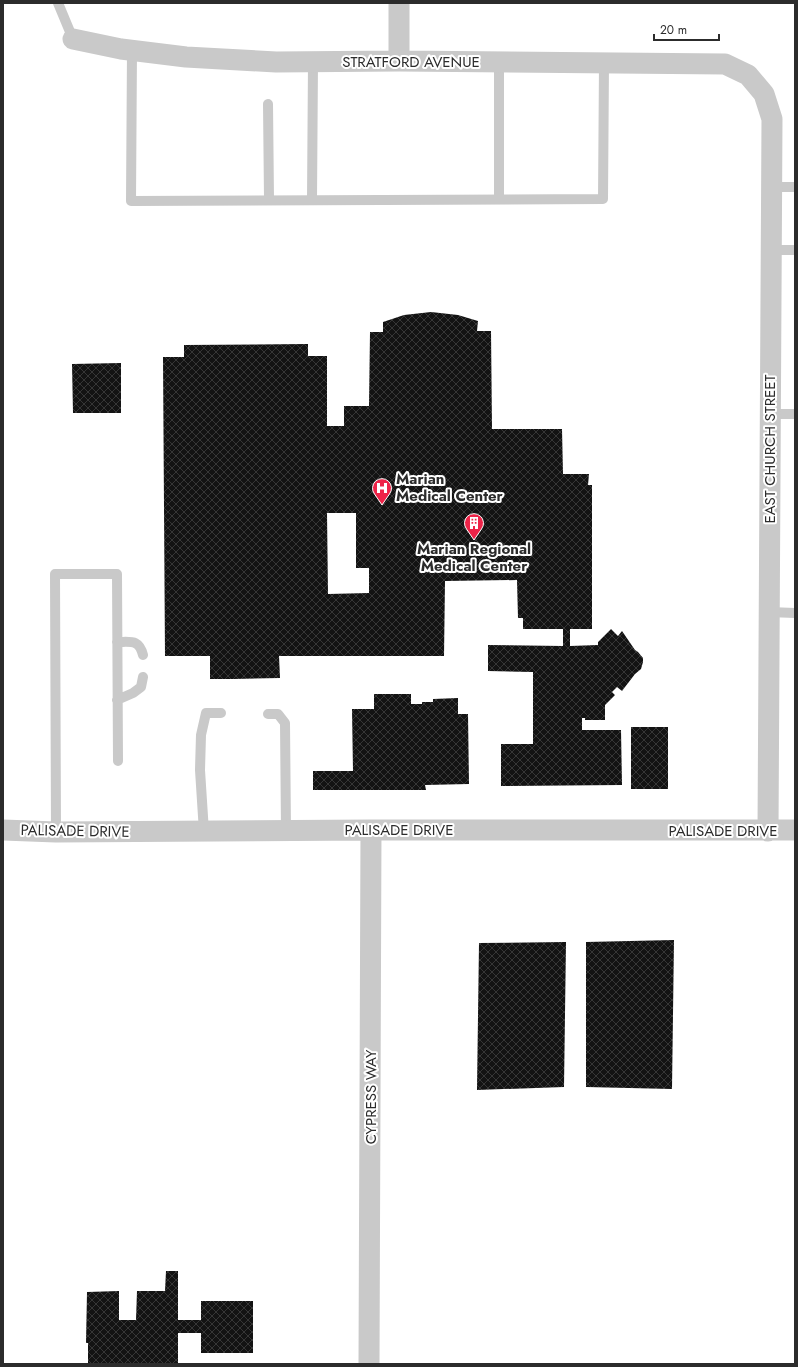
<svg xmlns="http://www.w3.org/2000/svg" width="798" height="1367" font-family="Jost,sans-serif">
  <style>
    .building { fill: url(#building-cross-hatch); fill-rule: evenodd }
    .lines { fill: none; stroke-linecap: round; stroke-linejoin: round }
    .lane { stroke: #c9c9c9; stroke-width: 10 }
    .street { stroke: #c9c9c9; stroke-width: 21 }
    .labels { text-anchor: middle; stroke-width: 4; stroke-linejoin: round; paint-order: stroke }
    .street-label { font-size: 15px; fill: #2c2c2c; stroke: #fff }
    .poi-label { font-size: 15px; font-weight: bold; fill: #2c2c2c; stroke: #fff; text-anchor: start }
  </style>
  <defs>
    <pattern id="building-cross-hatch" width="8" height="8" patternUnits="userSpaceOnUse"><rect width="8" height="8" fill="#131313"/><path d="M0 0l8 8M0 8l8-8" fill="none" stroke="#363636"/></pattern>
  </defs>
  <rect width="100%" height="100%" fill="#fff"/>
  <path class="building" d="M 431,312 L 458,315 L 478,321 L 477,331 L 491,331 L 492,429 L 562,429 L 563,474 L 589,474 L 588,485 L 592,485 L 592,629 L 570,629 L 570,646 L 598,645 L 598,642 L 611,629 L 618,636 L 622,631 L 635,650 L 638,652 L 643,658 L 643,662 L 641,669 L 635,674 L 622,691 L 617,687 L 612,692 L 615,695 L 605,705 L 605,720 L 585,720 L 585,718 L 582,718 L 582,730 L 621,730 L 622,785 L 501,786 L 501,744 L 533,744 L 533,672 L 488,671 L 488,645 L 563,646 L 563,629 L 523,629 L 523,618 L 518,618 L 517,580 L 445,581 L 444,656 L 279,656 L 280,678 L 233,679 L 210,679 L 210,656 L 165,656 L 163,357 L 184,357 L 184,345 L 308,344 L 308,356 L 327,356 L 327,426 L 344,426 L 344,406 L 369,406 L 370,332 L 383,332 L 383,322 L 404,315 ZM 327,513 L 356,513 L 356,568 L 369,568 L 369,593 L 328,594 Z
    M 121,363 L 121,413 L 73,413 L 72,364 Z
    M 374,694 L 411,694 L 411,704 L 422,704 L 422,702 L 433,702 L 433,699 L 458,698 L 458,714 L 468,714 L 469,784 L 425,785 L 426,790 L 313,790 L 313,771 L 353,771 L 352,709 L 374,709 Z
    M 631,727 L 668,727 L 668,789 L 631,789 Z
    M 674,940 L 672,1089 L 586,1087 L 586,942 Z
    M 566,942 L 564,1087 L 477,1090 L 479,943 Z
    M 166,1271 L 178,1271 L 178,1320 L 201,1320 L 201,1301 L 253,1301 L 253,1353 L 201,1353 L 201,1333 L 178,1333 L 178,1364 L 88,1364 L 88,1343 L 86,1343 L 87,1292 L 119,1291 L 119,1320 L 136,1320 L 137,1291 L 165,1291 Z"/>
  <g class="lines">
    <path class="lane" d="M 58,3 L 73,39
      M 132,50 L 131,201 L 603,199 L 604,63
      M 499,62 L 499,199
      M 268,104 L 269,199
      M 772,187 L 795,187
      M 312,199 L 313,62
      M 772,250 L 795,250
      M 771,414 L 795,414
      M 769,612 L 795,613
      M 117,642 C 131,642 139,639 143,655
      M 117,700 L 133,693 L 141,687 L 143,677
      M 268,714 L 278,714 L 285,723 L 286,831
      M 56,832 L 55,574 L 117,574 L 118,761
      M 204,832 L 200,770 L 201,735 L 206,713 L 221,713"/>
    <path class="street" d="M 73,39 L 121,49 L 186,57 L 276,62 L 399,61 L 725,64 L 748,75 L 764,94 L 772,119 L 768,831
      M 399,61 L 399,3
      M 3,830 L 56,832 L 371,830 L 795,830
      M 369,1364 L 371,830"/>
  </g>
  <defs>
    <symbol id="hospital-pin" viewBox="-11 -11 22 30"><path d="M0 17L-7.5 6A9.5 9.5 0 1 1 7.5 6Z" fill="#ee2348" stroke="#fff"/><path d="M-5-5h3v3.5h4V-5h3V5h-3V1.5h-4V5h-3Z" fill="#fff"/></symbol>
    <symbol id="building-pin" viewBox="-11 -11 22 30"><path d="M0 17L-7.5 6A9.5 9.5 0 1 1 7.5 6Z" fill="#ee2348" stroke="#fff"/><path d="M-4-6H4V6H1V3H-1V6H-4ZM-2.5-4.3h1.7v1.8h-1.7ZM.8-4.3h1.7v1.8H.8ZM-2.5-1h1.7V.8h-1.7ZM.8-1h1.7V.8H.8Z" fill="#fff"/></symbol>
  </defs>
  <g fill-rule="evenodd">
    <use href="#hospital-pin" x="371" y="477" width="22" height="30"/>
    <use href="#building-pin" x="463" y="512" width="22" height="30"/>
  </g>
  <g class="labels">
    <g class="street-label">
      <text x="411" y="67">STRATFORD AVENUE</text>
      <text transform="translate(770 449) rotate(-90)" y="5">EAST CHURCH STREET</text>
      <text x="399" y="835">PALISADE DRIVE</text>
      <text transform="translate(75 831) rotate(1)" y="5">PALISADE DRIVE</text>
      <text x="723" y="836">PALISADE DRIVE</text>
      <text transform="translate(371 1097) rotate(-90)" y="5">CYPRESS WAY</text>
    </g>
    <g class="poi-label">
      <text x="396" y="484">Marian<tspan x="396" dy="17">Medical Center</tspan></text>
      <text x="474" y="554" text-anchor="middle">Marian Regional<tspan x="474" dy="17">Medical Center</tspan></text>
    </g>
  </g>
  <rect width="798" height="1367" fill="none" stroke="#2c2c2c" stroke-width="8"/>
  <path d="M654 34v6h65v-6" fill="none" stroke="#2c2c2c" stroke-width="2"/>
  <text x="660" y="34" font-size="12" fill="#2c2c2c" stroke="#ffffff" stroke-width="3" paint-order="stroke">20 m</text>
</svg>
